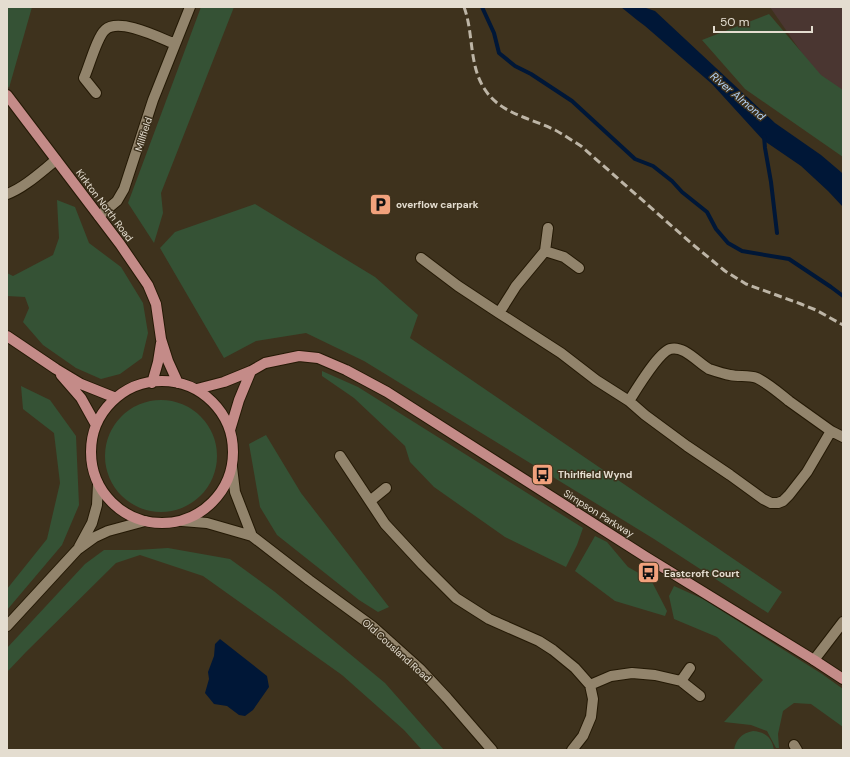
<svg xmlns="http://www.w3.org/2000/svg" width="850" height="757" font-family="'DM Sans',sans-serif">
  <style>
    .commercial { fill: #4a3631 }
    .green { fill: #355235 }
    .water { fill: #001737 }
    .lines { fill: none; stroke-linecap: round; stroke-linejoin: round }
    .stream { stroke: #001737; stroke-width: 4 }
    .minor-casing { stroke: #241905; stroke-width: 12 }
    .major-casing { stroke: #241905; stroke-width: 12 }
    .minor { stroke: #92846c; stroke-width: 10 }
    .major { stroke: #c48b88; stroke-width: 10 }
    .rail { stroke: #bdb5a6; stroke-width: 3; stroke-dasharray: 8 4; stroke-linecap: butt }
    .labels { text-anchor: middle; stroke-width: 3; stroke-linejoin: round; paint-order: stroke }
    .street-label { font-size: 10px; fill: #e4ddd0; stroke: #3e321d }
    .poi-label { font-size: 10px; font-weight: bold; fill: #e4ddd0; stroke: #3e321d; text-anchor: start }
    .water-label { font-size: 11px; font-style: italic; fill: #b6d6fb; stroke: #3e321d }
  </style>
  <rect width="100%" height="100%" fill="#3e321d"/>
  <path class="commercial" d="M 770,7 L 843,7 L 843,95 L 819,78 Z"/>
  <path class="green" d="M 7,7 L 32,7 L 9,88 L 7,85 Z
    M 201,7 L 234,7 L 161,193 L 163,213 L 154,243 L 128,203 Z
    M 769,14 L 821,75 L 843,90 L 843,157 L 745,89 L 702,40 Z
    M 57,200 L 75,207 L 89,243 L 121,267 L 143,303 L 148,333 L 142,358 L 120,374 L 101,379 L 76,368 L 43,345 L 23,322 L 29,308 L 25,297 L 7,296 L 7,273 L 13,276 L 53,255 L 59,238 Z
    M 255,204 L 375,277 L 418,315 L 410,338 L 782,592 L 768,613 L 654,539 L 364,361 L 306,333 L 256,341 L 224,358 L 160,248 L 175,232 Z
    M 322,371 L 358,387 L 583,528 L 577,545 L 566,567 L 505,537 L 434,487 L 410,462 L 405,446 L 354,398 L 322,376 Z
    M 21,386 L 50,400 L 76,436 L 79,505 L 62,545 L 7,610 L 7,589 L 47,539 L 60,483 L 54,433 L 23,409 Z
    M105 456a56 56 0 1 1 112 0a56 56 0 1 1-112 0Z
    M 266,435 L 301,493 L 389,607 L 378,612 L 359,600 L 277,535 L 260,507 L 249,444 Z
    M 595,536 L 607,542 L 628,567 L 651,580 L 667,611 L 665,616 L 615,601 L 575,571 Z
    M 168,548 L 230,559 L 275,592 L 385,683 L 444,750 L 422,750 L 404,730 L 342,675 L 203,576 L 140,555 L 116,563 L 26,652 L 7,672 L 7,648 L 85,564 L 104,550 L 136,550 Z
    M 674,586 L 703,599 L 822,674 L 843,689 L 843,727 L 811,704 L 794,703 L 783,711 L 778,734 L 779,748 L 776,748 L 767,731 L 751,725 L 724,722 L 763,680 L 717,637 L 674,619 L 669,596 Z
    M 753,731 C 765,732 772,737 774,750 L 734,750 C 736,739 742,733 753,731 Z"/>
  <path class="water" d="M 621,7 L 643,7 L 655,11 L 775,123 L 821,155 L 841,172 L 843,174 L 843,207 L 828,191 L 801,166 L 763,140 L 712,84 L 645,26 L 637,20 Z
    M 220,639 L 267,676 L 269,687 L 253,710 L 245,716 L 239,715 L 227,706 L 214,704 L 205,693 L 209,679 L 208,672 L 214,656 L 215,644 Z"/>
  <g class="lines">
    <path class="stream" d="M 482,7 L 494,33 L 499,53 L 515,66 L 531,74 L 572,101 L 635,159 L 653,166 L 672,181 L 682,192 L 707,212 L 716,229 L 728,243 L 742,251 L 789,259 L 831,287 L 843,296
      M 764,136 L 765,148 L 771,182 L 777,233"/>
    <defs>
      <path id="minor" d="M 96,93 L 84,78 C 89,67 97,37 105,30 C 119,17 160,38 175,44
        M 7,194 C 24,188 42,171 56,160
        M 99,216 L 117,201 L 124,189 L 153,100 L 190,7
        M 545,251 L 564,257 L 579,268
        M 421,258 L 458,286 L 499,313 L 561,353 L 596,380 L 629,401 L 645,415 L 687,446 L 730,475 L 763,499 L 771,503 L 778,503 L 783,501 L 789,495 L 807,472 L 831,431 L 843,437
        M 499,313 L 516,286 L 545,251 L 548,228
        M 629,401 C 636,390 658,353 670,349 C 684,345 698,363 709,369 C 715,371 724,374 730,375 C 739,377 748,375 757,378 C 769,384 779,393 789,401 C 803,411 817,421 831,431
        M 340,456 L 385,524 L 423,565 L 456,598 L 489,619 L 539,641 L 553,650 L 575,668 L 590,685 L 593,699 L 591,717 L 583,736 L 572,750
        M 232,467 L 235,492 L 252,536
        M 370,501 L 386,488
        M 182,521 L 207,523 L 252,536 L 309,580 L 372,626 L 420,669 L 447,698 L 492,750
        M 79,547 L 92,523 L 97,505 L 98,484
        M 7,626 L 77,550 L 95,537 L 108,531 L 145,521
        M 814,660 L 843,622
        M 681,681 L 690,668
        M 590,685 L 611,676 L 632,673 L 655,675 L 681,681 L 700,696
        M 794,745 L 797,750"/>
      <path id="major" d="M 7,95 L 120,244 L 148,285 L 156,304 L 161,339 L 168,361 L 178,383
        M 7,336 L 56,369 L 81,384 L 116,398
        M 61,375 L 81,398 L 96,425
        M91 452a71 71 0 1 1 142 0a71 71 0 1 1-142 0Z
        M 152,383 L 158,362 L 161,343
        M 197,389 L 224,382 L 251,371 L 265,363 L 299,356 L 318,358 L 346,370 L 387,392 L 646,557 L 814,660 L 843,679
        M 230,430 L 239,400 L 251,371"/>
    </defs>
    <use href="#minor" class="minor-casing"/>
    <use href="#major" class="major-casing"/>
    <use href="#minor" class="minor"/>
    <use href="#major" class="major"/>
    <path class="rail" d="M 464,7 C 472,28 470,54 478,76 C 492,113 524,115 555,130 C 564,135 573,141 581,146 L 691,243 L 725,271 L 746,284 L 801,304 L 816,310 L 843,325"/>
  </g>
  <defs>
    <symbol id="parking-square" viewBox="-11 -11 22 22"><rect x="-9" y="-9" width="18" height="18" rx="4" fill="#f1a17c" stroke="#3e321d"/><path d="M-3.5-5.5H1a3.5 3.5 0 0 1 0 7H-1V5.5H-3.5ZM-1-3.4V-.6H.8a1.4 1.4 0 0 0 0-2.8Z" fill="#111"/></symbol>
    <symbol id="bus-square" viewBox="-11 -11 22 22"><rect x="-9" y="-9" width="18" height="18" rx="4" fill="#f1a17c" stroke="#3e321d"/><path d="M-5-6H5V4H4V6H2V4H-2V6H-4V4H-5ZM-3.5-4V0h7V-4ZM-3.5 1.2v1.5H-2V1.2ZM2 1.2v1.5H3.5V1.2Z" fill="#111"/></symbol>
  </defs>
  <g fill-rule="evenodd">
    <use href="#parking-square" x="368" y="192" width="25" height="25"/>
    <use href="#bus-square" x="530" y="462" width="25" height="25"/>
    <use href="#bus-square" x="636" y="560" width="25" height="25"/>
  </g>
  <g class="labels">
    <g class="street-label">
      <text transform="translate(143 134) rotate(-72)" y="4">Millfield</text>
      <text transform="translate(105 205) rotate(53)" y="4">Kirkton North Road</text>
      <text transform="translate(599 513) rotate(32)" y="4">Simpson Parkway</text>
      <text transform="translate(397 650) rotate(42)" y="4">Old Cousland Road</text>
    </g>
    <g class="poi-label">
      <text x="396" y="208">overflow carpark</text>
      <text x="558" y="478">Thirlfield Wynd</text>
      <text x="664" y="577">Eastcroft Court</text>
    </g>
    <g class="water-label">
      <text transform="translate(738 96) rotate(40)" y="4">River Almond</text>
    </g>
  </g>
  <rect width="850" height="757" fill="none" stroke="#e4ddd0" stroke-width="16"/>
  <path d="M714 26v6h98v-6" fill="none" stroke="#e4ddd0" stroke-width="2"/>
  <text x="720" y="26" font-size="12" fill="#e4ddd0" stroke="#3e321d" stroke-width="3" paint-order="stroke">50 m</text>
</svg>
